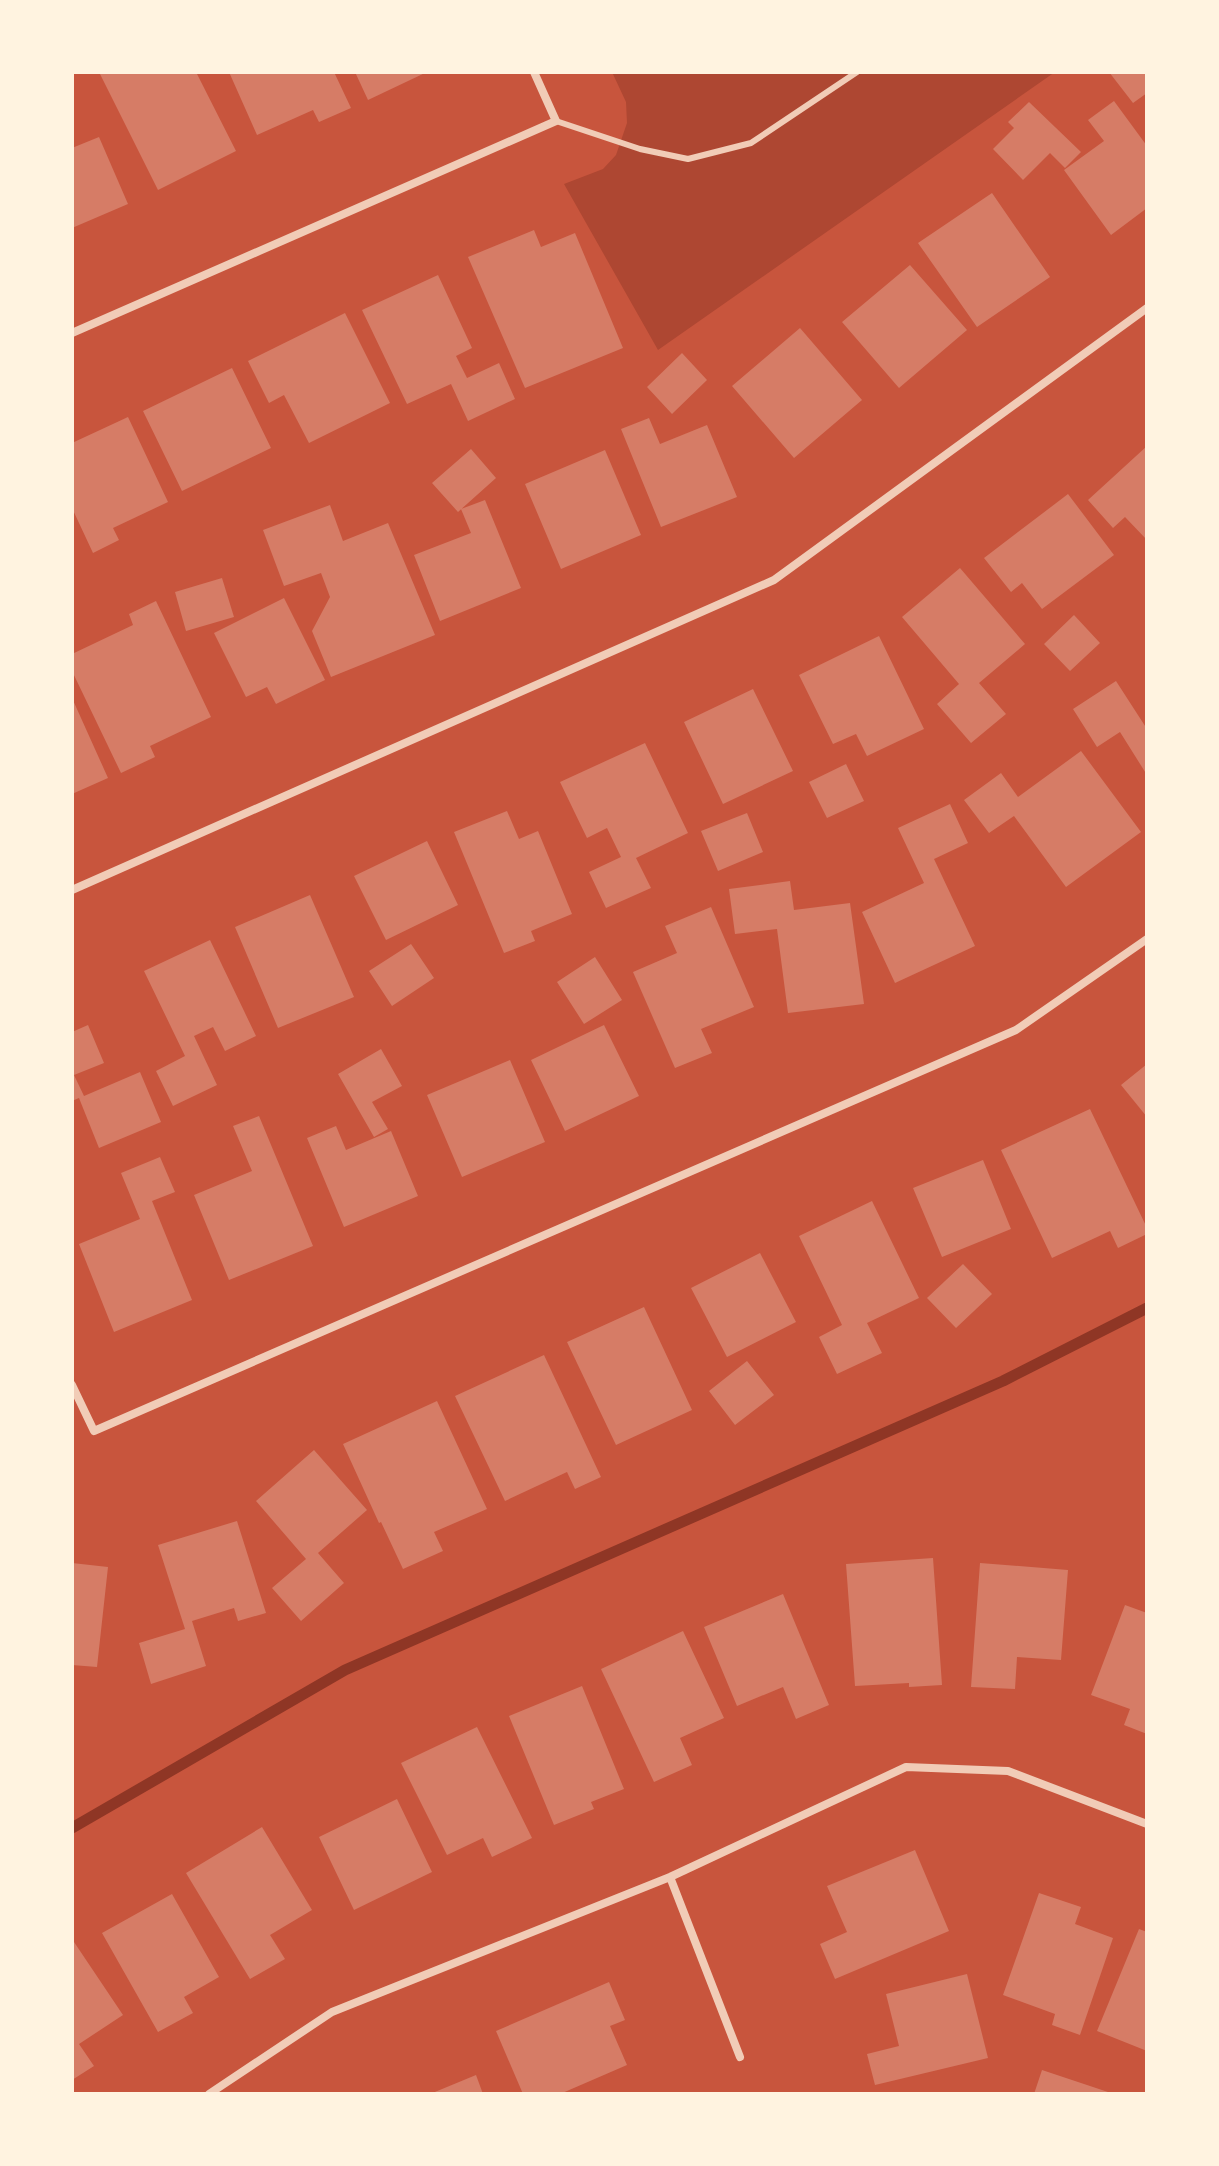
<svg xmlns="http://www.w3.org/2000/svg" width="1219" height="2166" font-family="'Exo 2',sans-serif">
  <style>
    .green { fill: #ae4732 }
    .lines { fill: none; stroke-linecap: round; stroke-linejoin: round }
    .stream { stroke: #8f3625; stroke-width: 11 }
    .building { fill: #d67c66 }
    .service { stroke: #f1ccb7; stroke-width: 6 }
    .minor { stroke: #f1ccb7; stroke-width: 8 }
  </style>
  <rect width="100%" height="100%" fill="#c8553d"/>
  <path class="green" d="M 612,72 L 1055,72 L 658,350 L 564,184 L 603,169 L 616,155 L 627,123 L 626,102 Z"/>
  <g class="lines">
    <path class="stream" d="M 72,1828 L 345,1670 L 1003,1381 L 1147,1308"/>
  </g>
  <path class="building" d="M 99,72 L 196,72 L 236,151 L 158,190 Z
    M 229,72 L 334,72 L 351,108 L 319,122 L 313,110 L 257,135 Z
    M 355,72 L 427,72 L 368,100 Z
    M 1109,72 L 1147,72 L 1147,93 L 1133,103 Z
    M 1114,101 L 1147,146 L 1147,208 L 1111,235 L 1064,170 L 1104,141 L 1088,120 Z
    M 1029,102 L 1081,152 L 1065,168 L 1050,153 L 1023,180 L 993,149 L 1014,128 L 1008,122 Z
    M 99,137 L 128,204 L 72,228 L 72,148 Z
    M 992,193 L 1050,277 L 977,327 L 918,243 Z
    M 534,230 L 541,247 L 575,233 L 623,348 L 525,388 L 468,257 Z
    M 910,265 L 967,330 L 899,388 L 842,322 Z
    M 438,275 L 472,348 L 456,356 L 467,378 L 499,363 L 515,399 L 468,421 L 451,384 L 407,404 L 362,310 Z
    M 345,313 L 390,403 L 309,443 L 284,395 L 269,403 L 248,361 Z
    M 800,328 L 862,400 L 794,458 L 732,386 Z
    M 682,353 L 707,380 L 672,414 L 647,387 Z
    M 232,368 L 271,448 L 182,491 L 143,411 Z
    M 128,417 L 168,502 L 113,528 L 119,540 L 93,553 L 72,508 L 72,443 Z
    M 649,418 L 660,444 L 707,425 L 737,497 L 661,527 L 621,429 Z
    M 1147,446 L 1147,540 L 1125,517 L 1113,528 L 1088,500 Z
    M 471,449 L 496,478 L 458,512 L 432,483 Z
    M 605,450 L 641,535 L 561,569 L 525,484 Z
    M 1068,494 L 1114,555 L 1042,609 L 1022,583 L 1011,592 L 984,558 Z
    M 485,500 L 521,588 L 440,621 L 414,555 L 471,533 L 461,509 Z
    M 330,505 L 343,541 L 388,523 L 435,635 L 331,677 L 312,631 L 330,597 L 321,573 L 284,586 L 263,530 Z
    M 960,568 L 1025,644 L 979,683 L 1006,714 L 971,743 L 937,704 L 959,684 L 902,617 Z
    M 222,578 L 234,617 L 186,631 L 175,592 Z
    M 284,598 L 325,680 L 276,704 L 267,687 L 246,697 L 214,633 Z
    M 156,601 L 211,717 L 150,746 L 155,757 L 121,773 L 72,671 L 72,654 L 133,625 L 129,614 Z
    M 1074,615 L 1100,643 L 1070,671 L 1044,644 Z
    M 879,636 L 924,729 L 867,756 L 856,734 L 833,744 L 799,675 Z
    M 1116,681 L 1147,729 L 1147,775 L 1120,732 L 1097,747 L 1073,709 Z
    M 753,689 L 793,771 L 723,804 L 684,722 Z
    M 72,698 L 108,778 L 72,794 Z
    M 645,743 L 688,833 L 636,858 L 651,888 L 606,908 L 589,872 L 621,857 L 607,828 L 587,838 L 560,782 Z
    M 1081,751 L 1141,832 L 1066,887 L 1014,816 L 989,833 L 964,800 L 1001,773 L 1018,797 Z
    M 846,764 L 864,801 L 827,818 L 809,782 Z
    M 950,804 L 968,843 L 934,859 L 975,946 L 895,983 L 862,912 L 924,883 L 898,828 Z
    M 507,811 L 519,839 L 538,831 L 572,914 L 531,931 L 535,941 L 504,953 L 454,832 Z
    M 747,813 L 763,852 L 718,871 L 701,831 Z
    M 427,841 L 458,905 L 386,940 L 354,876 Z
    M 790,881 L 794,910 L 850,903 L 864,1004 L 788,1013 L 777,929 L 735,934 L 729,889 Z
    M 310,895 L 354,997 L 278,1028 L 235,927 Z
    M 711,907 L 754,1007 L 701,1029 L 712,1053 L 675,1068 L 633,972 L 677,953 L 665,926 Z
    M 210,940 L 256,1036 L 225,1051 L 213,1027 L 194,1036 L 217,1085 L 173,1106 L 156,1071 L 185,1056 L 144,971 Z
    M 411,944 L 434,978 L 392,1006 L 369,971 Z
    M 595,957 L 622,1000 L 584,1024 L 557,982 Z
    M 88,1025 L 104,1063 L 74,1075 L 84,1096 L 140,1072 L 161,1122 L 99,1148 L 79,1098 L 72,1101 L 72,1032 Z
    M 604,1025 L 639,1096 L 565,1131 L 531,1060 Z
    M 381,1049 L 402,1086 L 372,1102 L 388,1129 L 374,1137 L 338,1074 Z
    M 510,1060 L 545,1142 L 462,1177 L 427,1095 Z
    M 1147,1064 L 1147,1117 L 1121,1085 Z
    M 1090,1109 L 1147,1228 L 1147,1234 L 1118,1248 L 1110,1231 L 1052,1258 L 1001,1150 Z
    M 259,1116 L 313,1246 L 229,1280 L 194,1195 L 252,1171 L 233,1126 Z
    M 336,1126 L 346,1150 L 391,1131 L 418,1196 L 344,1227 L 307,1138 Z
    M 160,1157 L 175,1192 L 152,1201 L 192,1300 L 114,1332 L 79,1244 L 140,1219 L 121,1173 Z
    M 983,1160 L 1011,1229 L 942,1257 L 913,1188 Z
    M 872,1201 L 919,1298 L 867,1323 L 882,1353 L 837,1374 L 819,1337 L 842,1325 L 799,1236 Z
    M 760,1253 L 796,1322 L 727,1357 L 691,1288 Z
    M 963,1264 L 992,1294 L 956,1328 L 927,1298 Z
    M 644,1307 L 692,1410 L 616,1445 L 567,1342 Z
    M 544,1355 L 601,1477 L 575,1489 L 567,1472 L 505,1501 L 455,1396 Z
    M 747,1361 L 774,1395 L 735,1425 L 709,1391 Z
    M 437,1401 L 487,1509 L 434,1532 L 443,1551 L 403,1569 L 381,1522 L 379,1523 L 343,1444 Z
    M 314,1450 L 367,1510 L 318,1553 L 344,1583 L 301,1621 L 272,1588 L 306,1559 L 256,1501 Z
    M 237,1521 L 266,1613 L 238,1621 L 234,1608 L 192,1621 L 206,1666 L 151,1684 L 139,1643 L 185,1629 L 158,1545 Z
    M 933,1558 L 942,1685 L 909,1687 L 909,1683 L 855,1686 L 846,1564 Z
    M 72,1563 L 108,1567 L 97,1667 L 72,1665 Z
    M 980,1563 L 1068,1570 L 1061,1660 L 1017,1657 L 1015,1689 L 971,1687 Z
    M 783,1594 L 829,1705 L 796,1719 L 783,1687 L 737,1706 L 704,1627 Z
    M 1125,1605 L 1147,1613 L 1147,1734 L 1124,1725 L 1130,1709 L 1091,1695 Z
    M 683,1631 L 724,1718 L 680,1738 L 692,1765 L 654,1782 L 601,1669 Z
    M 582,1686 L 624,1789 L 591,1802 L 594,1809 L 554,1825 L 509,1716 Z
    M 477,1727 L 532,1838 L 492,1857 L 483,1838 L 447,1855 L 401,1763 Z
    M 397,1799 L 432,1872 L 354,1910 L 319,1837 Z
    M 262,1827 L 312,1910 L 270,1935 L 285,1959 L 250,1979 L 186,1873 Z
    M 915,1850 L 949,1931 L 835,1979 L 820,1944 L 847,1932 L 827,1886 Z
    M 1039,1893 L 1081,1907 L 1075,1924 L 1113,1938 L 1080,2035 L 1052,2025 L 1055,2014 L 1003,1995 Z
    M 172,1894 L 219,1977 L 184,1997 L 193,2013 L 158,2032 L 102,1933 Z
    M 1139,1929 L 1147,1932 L 1147,2051 L 1097,2031 Z
    M 72,1939 L 123,2015 L 79,2044 L 94,2066 L 72,2080 Z
    M 967,1974 L 988,2058 L 875,2085 L 867,2054 L 899,2046 L 886,1994 Z
    M 609,1982 L 625,2020 L 610,2026 L 627,2065 L 560,2094 L 523,2094 L 496,2031 Z
    M 1042,2070 L 1111,2093 L 1111,2094 L 1034,2094 Z
    M 476,2075 L 483,2094 L 430,2094 Z"/>
  <g class="lines">
    <path class="service" d="M 556,121 L 640,149 L 688,159 L 751,143 L 857,72"/>
    <path class="minor" d="M 72,333 L 556,121 L 534,72
      M 72,890 L 774,580 L 1147,308
      M 72,1385 L 94,1431 L 1016,1030 L 1147,939
      M 670,1877 L 740,2057
      M 209,2094 L 332,2012 L 670,1877 L 906,1767 L 1008,1771 L 1147,1824"/>
  </g>
  <rect width="1219" height="2166" fill="none" stroke="#fff3e0" stroke-width="148"/>
</svg>
